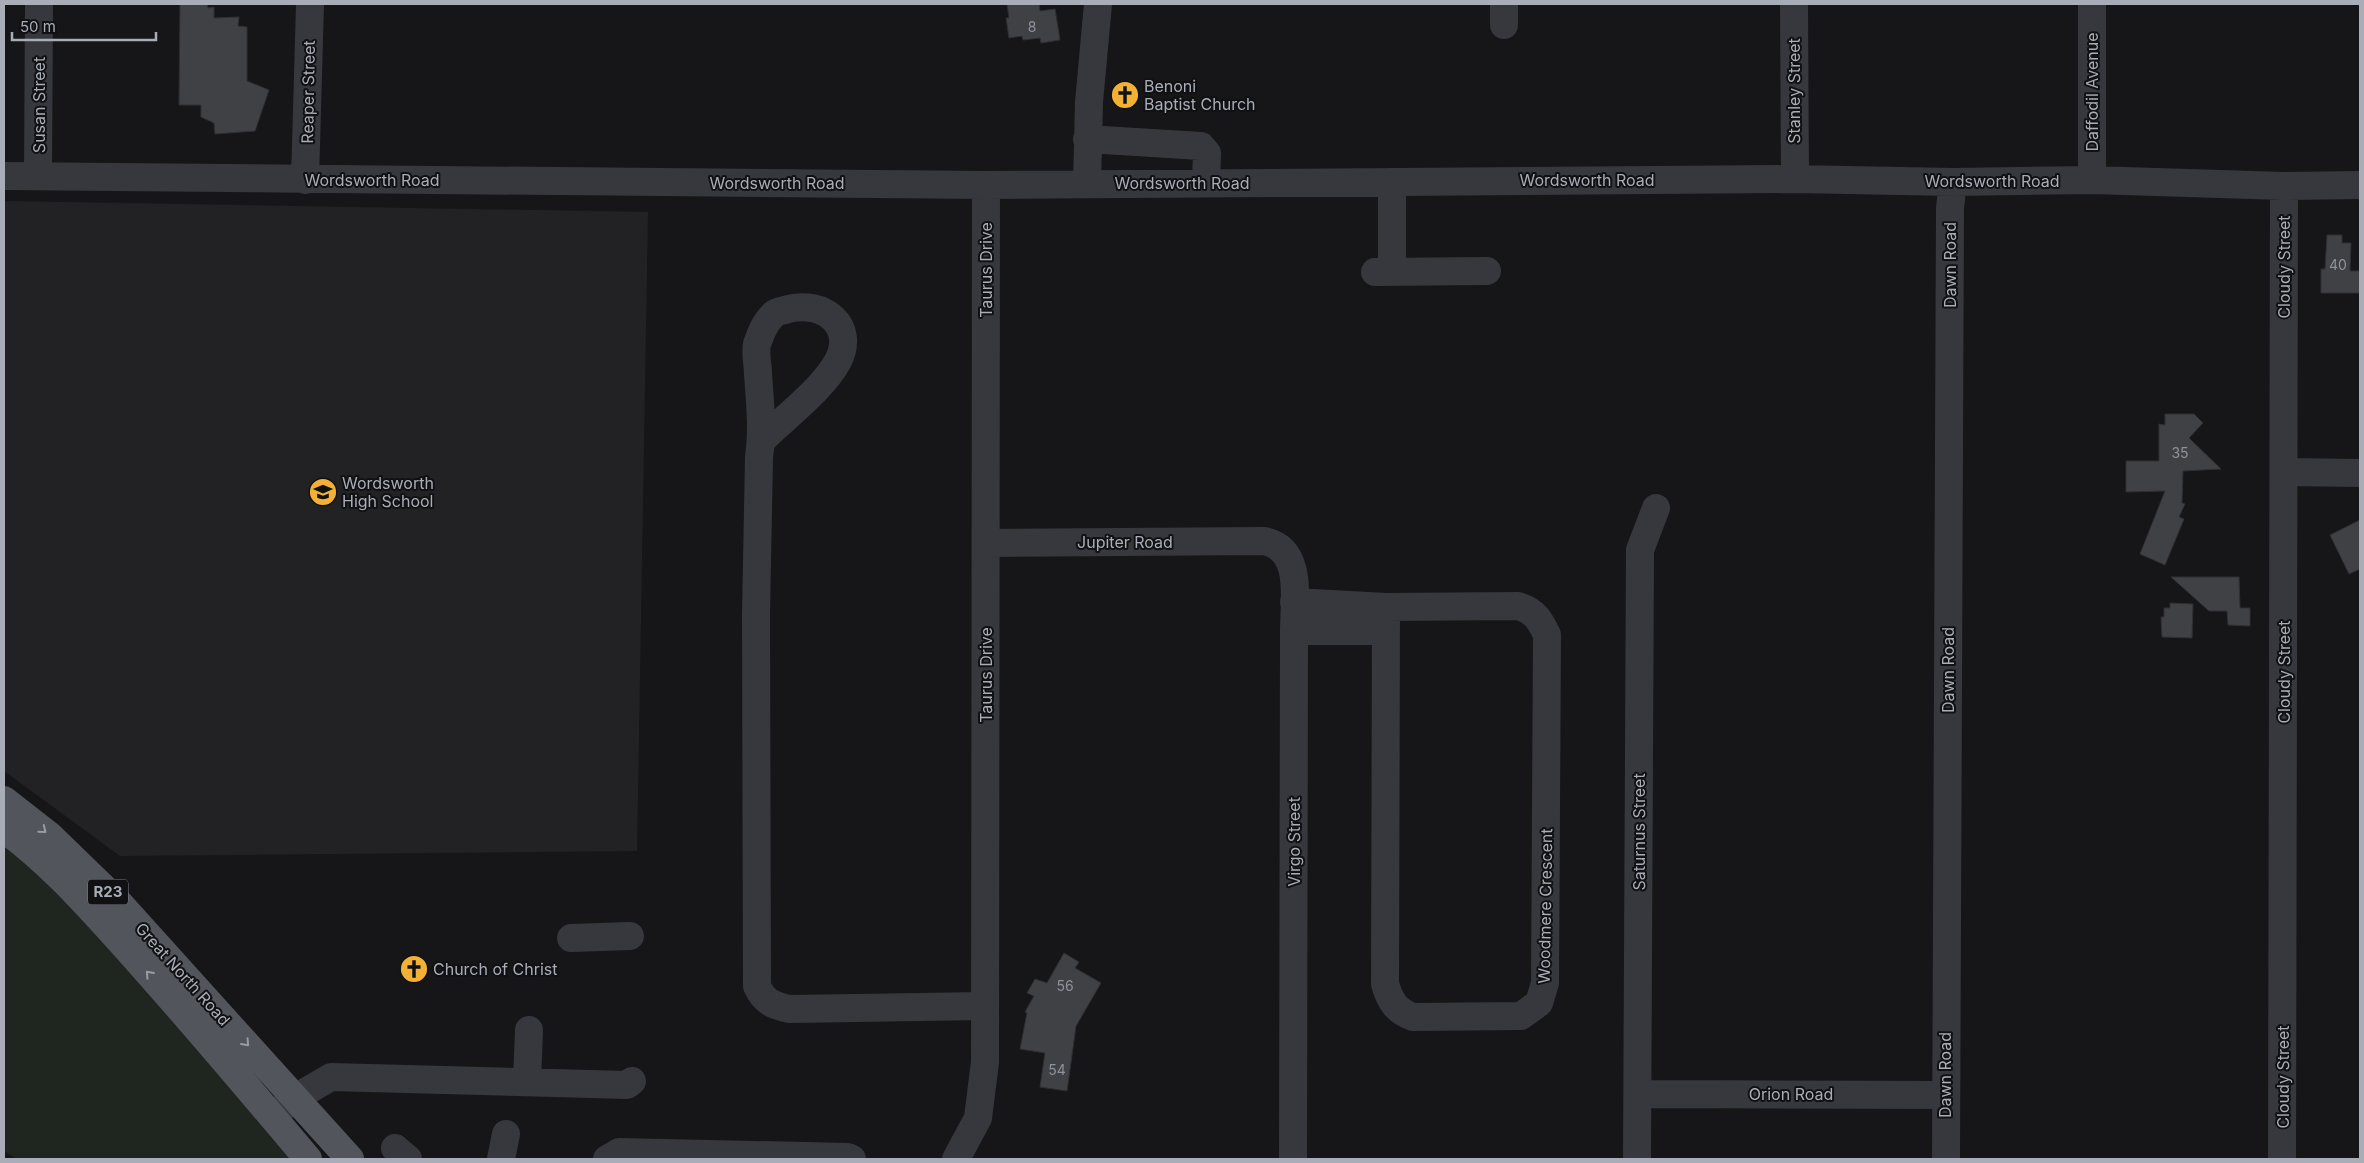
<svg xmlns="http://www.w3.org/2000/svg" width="2364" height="1163" font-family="Inter,sans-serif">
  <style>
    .built { fill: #222225 }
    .green { fill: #1e261f }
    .building { fill: #404145; stroke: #303034 }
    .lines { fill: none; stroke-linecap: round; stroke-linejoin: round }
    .minor { stroke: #37383d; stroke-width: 28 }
    .major { stroke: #53555c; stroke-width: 28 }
    .oneway { stroke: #979ba6 }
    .labels { text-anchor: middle; stroke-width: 4; stroke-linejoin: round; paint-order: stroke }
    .number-label { font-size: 14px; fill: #8e929b }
    .shield { fill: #111113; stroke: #7b7e86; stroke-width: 1 }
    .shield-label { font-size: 15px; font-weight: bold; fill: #a8adb8 }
    .poi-label { font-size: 16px; fill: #a8adb8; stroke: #111113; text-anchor: start }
    .street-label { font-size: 16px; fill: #a8adb8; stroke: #111113 }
  </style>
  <rect width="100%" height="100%" fill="#161618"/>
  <path class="built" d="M 4,201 L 648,212 L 637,851 L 120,856 L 4,771 Z"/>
  <path class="green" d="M 4,840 L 64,895 L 294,1159 L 17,1159 L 4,1151 Z"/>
  <path class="building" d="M 180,4 L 207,4 L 208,8 L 214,7 L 214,18 L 239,17 L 238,26 L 247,27 L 247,81 L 269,90 L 255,131 L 215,134 L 214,123 L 201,117 L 201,105 L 179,105 Z
    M 1007,4 L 1039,4 L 1040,11 L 1055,9 L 1060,40 L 1041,43 L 1040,38 L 1023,40 L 1022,36 L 1009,38 L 1006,18 L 1009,18 Z
    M 2327,235 L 2342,235 L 2342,243 L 2351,243 L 2350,271 L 2360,271 L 2360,293 L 2321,293 L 2321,269 L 2325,269 Z
    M 2165,414 L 2194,414 L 2203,423 L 2189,438 L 2221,469 L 2183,471 L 2182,503 L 2185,504 L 2179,517 L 2184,519 L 2165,565 L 2140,554 L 2165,491 L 2126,492 L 2126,461 L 2159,461 L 2159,424 L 2165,425 Z
    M 2360,520 L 2360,569 L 2349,574 L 2330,535 Z
    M 2171,577 L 2239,577 L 2240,608 L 2250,608 L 2250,626 L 2228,625 L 2227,611 L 2209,611 Z
    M 2170,603 L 2193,604 L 2192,638 L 2162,637 L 2161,617 L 2164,617 L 2164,608 L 2170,608 Z
    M 1064,953 L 1079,962 L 1075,968 L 1101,983 L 1076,1026 L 1067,1091 L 1040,1087 L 1045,1053 L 1020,1049 L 1027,1013 L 1025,1012 L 1034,996 L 1027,993 L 1035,979 L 1047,983 Z"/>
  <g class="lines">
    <path class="minor" d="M 1504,4 L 1504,25
      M 1794,4 L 1795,179
      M 2092,4 L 2092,180
      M 1087,139 L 1201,146 L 1207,153 L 1206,183
      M 4,176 L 986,185 L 1795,179 L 1953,182 L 2092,180 L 2284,186 L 2360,185
      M 38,176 L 39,4
      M 305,180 L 310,4
      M 1392,182 L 1392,272
      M 1087,184 L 1089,102 L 1098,4
      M 1375,272 L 1487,271
      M 762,440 C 785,417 822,390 838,361 C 856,325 823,300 788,309 C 783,311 777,311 774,314 C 765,322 761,333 757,344 C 755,353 758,365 758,374 C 760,402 763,430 759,457 L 756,615 L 757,986 C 764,1002 774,1006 790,1009 L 985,1006
      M 2284,472 L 2360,473
      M 987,543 L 1264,541 C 1304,549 1294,600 1294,631 L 1293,1159
      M 1294,602 L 1386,607 L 1518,606 C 1535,611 1540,620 1547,635 L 1545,983 L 1539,1003 L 1521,1016 L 1413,1017 C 1396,1011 1390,1001 1385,984 L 1386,607
      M 1294,631 L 1385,631
      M 571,938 L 630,936
      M 527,1081 L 529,1030
      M 1638,1094 L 1945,1095
      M 272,1116 L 295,1098 L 331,1077 L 627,1085 L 632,1081
      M 395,1148 L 408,1159
      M 501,1159 L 506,1134
      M 607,1159 L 619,1152 L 848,1157 L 852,1159
      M 956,1159 L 978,1118 L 985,1062 L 986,185
      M 1637,1159 L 1640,550 L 1656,508
      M 1946,1159 L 1950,208 L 1953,182
      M 2282,1159 L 2284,186"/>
    <path class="major" d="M 4,800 L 50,836 L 117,901 L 350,1159
      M 4,829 C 51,863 90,908 129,951 C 190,1019 249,1089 308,1159"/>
  </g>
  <defs><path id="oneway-chevron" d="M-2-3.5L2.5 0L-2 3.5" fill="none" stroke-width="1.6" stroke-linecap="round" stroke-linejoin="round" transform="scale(1.25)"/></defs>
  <g class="oneway">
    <use href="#oneway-chevron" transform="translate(43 830) rotate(39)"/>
    <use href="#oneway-chevron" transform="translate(149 974) rotate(-132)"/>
    <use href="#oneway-chevron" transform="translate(246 1043) rotate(48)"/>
  </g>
  <defs>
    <symbol id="church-disc" viewBox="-11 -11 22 22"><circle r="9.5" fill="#f2b134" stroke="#111113"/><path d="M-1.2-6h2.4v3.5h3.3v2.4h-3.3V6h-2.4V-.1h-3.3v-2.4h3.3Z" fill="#111"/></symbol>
    <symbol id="school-disc" viewBox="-11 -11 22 22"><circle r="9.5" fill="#f2b134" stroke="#111113"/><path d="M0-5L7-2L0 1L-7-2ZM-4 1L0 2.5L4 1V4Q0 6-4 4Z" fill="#111"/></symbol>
  </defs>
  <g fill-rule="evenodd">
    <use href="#church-disc" x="1109" y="79" width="32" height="32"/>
    <use href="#school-disc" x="307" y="476" width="32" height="32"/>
    <use href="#church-disc" x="398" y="953" width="32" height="32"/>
  </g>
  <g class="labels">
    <g class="number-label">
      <text x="1032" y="32">8</text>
      <text x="2338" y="270">40</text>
      <text x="2180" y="458">35</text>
      <text x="1065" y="991">56</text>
      <text x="1057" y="1075">54</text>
    </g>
    <rect class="shield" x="88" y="879.5" width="40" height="25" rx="4"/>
    <g class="shield-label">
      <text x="108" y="897">R23</text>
    </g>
    <g class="poi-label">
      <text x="1144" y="92">Benoni<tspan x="1144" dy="18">Baptist Church</tspan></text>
      <text x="342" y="489">Wordsworth<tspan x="342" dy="18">High School</tspan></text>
      <text x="433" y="975">Church of Christ</text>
    </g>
    <g class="street-label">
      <text transform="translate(1794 91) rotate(-90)" y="6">Stanley Street</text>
      <text transform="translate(308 92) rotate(-89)" y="6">Reaper Street</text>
      <text transform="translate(2092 92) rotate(-90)" y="6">Daffodil Avenue</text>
      <text transform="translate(39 105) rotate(-90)" y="6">Susan Street</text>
      <text x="372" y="186">Wordsworth Road</text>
      <text x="1587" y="186">Wordsworth Road</text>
      <text x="1992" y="187">Wordsworth Road</text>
      <text x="777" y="189">Wordsworth Road</text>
      <text x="1182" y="189">Wordsworth Road</text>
      <text transform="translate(1950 265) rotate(-90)" y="6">Dawn Road</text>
      <text transform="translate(2284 267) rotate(-90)" y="6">Cloudy Street</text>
      <text transform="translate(986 270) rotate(-90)" y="6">Taurus Drive</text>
      <text x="1125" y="548">Jupiter Road</text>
      <text transform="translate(1948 670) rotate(-90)" y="6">Dawn Road</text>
      <text transform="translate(2284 672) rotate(-90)" y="6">Cloudy Street</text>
      <text transform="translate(986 675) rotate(-90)" y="6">Taurus Drive</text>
      <text transform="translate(1639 832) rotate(-90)" y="6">Saturnus Street</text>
      <text transform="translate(1294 842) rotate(-90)" y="6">Virgo Street</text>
      <text transform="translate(1545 906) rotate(-89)" y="6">Woodmere Crescent</text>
      <text transform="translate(183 974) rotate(48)" y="6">Great North Road</text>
      <text transform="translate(1945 1075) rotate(-90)" y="6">Dawn Road</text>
      <text transform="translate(2283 1077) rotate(-90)" y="6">Cloudy Street</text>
      <text x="1791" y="1100">Orion Road</text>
    </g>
  </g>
  <rect width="2364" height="1163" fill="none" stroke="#a8adb8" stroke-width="10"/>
  <path d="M12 32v8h144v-8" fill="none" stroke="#a8adb8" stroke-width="2.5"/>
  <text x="20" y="32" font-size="15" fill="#a8adb8" stroke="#111113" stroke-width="4" paint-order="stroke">50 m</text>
</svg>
